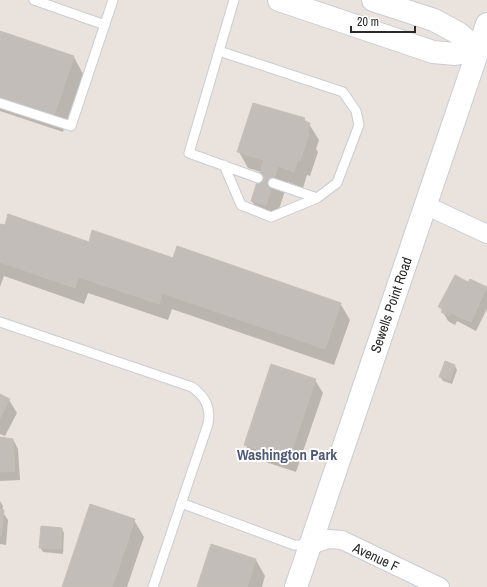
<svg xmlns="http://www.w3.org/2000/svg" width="487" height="587" font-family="'Archivo Narrow',sans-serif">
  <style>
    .shadow { fill: #0003 }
    .building { fill: #c2bdb9; stroke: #c5bfb7 }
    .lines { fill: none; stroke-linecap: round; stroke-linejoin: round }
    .lane-casing { stroke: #c8ccd5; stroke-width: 11 }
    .street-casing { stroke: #c8ccd5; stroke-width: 20 }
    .secondary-casing { stroke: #c8ccd5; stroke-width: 24 }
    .lane { stroke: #fff; stroke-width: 9 }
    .street { stroke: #fff; stroke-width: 18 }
    .secondary { stroke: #fff; stroke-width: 22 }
    .labels { text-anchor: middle; stroke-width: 4; stroke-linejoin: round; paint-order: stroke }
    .street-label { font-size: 14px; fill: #292929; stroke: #fff }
    .neighbourhood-label { font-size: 15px; font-weight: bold; fill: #4f5874; stroke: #fff }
  </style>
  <rect width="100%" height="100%" fill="#eae3dd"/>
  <path class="shadow" d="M 0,32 L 74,57 L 83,74 L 63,132 L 0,111 Z
    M 304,119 L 309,124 L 319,140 L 316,149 L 318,152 L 310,176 L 307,175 L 303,188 L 288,182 L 275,221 L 261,217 L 252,201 L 261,172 L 248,168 L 239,152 Z
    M 0,225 L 89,243 L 340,303 L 350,320 L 334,365 L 172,309 L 168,320 L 88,293 L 84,304 L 4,276 L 0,287 Z
    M 470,280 L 487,288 L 487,309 L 476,331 L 457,321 L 455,325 L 448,321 L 440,307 Z
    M 455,366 L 457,370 L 452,384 L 443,381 L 440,376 Z
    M 315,380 L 323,393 L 296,472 L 253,458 L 245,444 Z
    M 0,394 L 9,400 L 17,413 L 5,436 L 0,434 Z
    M 0,438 L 13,439 L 18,449 L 20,480 L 0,481 Z
    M 0,501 L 3,506 L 2,511 L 8,520 L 6,545 L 0,544 Z
    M 134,520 L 144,537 L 127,587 L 64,587 Z
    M 62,529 L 64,533 L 63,554 L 43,552 L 40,547 Z
    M 256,560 L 265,576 L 262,587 L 198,587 Z"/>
  <path class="building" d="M 0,31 L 74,56 L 54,116 L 0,98 Z
    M 253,103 L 305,118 L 304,121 L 310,123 L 307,134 L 309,134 L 300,161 L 298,159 L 294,172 L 278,166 L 266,205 L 251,201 L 264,160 L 237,152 Z
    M 8,214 L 89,242 L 92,230 L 173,258 L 177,246 L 341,303 L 325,349 L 162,293 L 159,304 L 78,277 L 75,288 L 0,262 L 0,224 L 5,225 Z
    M 455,275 L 468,282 L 470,279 L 487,287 L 471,322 L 451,313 L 449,316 L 441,312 L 443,309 L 438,307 Z
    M 445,361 L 455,365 L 450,380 L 439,377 Z
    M 271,364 L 316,379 L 289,459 L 244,445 Z
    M 0,394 L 10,399 L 0,418 Z
    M 0,437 L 13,439 L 15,471 L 0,472 Z
    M 90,504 L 135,519 L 112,587 L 62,587 Z
    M 0,509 L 4,510 L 1,536 L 0,536 Z
    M 41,526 L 62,528 L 61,549 L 39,548 Z
    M 211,544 L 256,559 L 247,587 L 197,587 Z"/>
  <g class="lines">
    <defs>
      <path id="lane" d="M 34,0 L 105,25
        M 234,0 L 189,153 L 258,178
        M 219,51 L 343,92 L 356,111 L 359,125 L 337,183 L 317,198 L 273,183
        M 0,103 L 71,126 L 113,0
        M 224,165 L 241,205 L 271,217 L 317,198
        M 0,322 L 192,387 C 206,397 211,408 208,424 L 153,587
        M 181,503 L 294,545 L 310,545"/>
      <path id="street" d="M 425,205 L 487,234
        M 311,545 L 328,539 L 342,540 L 440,587"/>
      <path id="secondary" d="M 279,0 L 433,52 L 455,54 L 478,50
        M 373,0 L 434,20 L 458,33 L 478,50
        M 296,587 L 487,24"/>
    </defs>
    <use href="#lane" class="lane-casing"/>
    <use href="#street" class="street-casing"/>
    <use href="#secondary" class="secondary-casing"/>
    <use href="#lane" class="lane"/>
    <use href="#street" class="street"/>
    <use href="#secondary" class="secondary"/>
  </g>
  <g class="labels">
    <g class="street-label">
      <text transform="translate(391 305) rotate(-71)" y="5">Sewells Point Road</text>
      <text transform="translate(376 557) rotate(25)" y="5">Avenue F</text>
    </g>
    <g class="neighbourhood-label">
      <text x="287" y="460">Washington Park</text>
    </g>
  </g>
  <path d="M351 26v6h64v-6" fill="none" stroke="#292929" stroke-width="2"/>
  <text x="357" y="26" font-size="12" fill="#292929" stroke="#ffffff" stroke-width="3" paint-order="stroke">20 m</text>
</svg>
